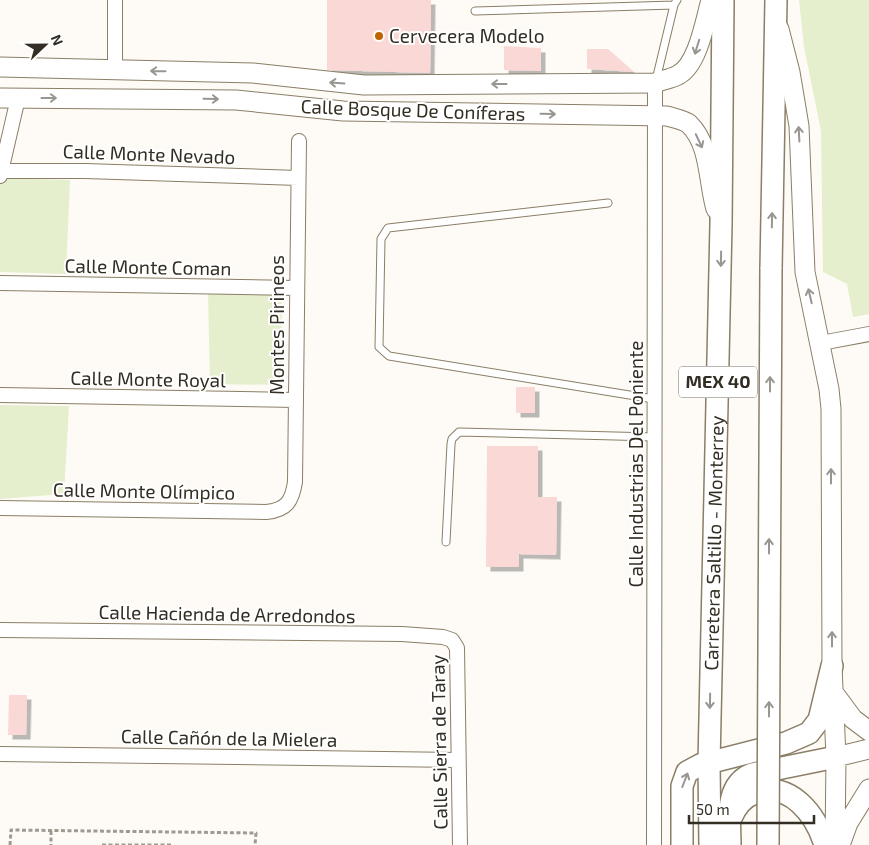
<svg xmlns="http://www.w3.org/2000/svg" width="869" height="845" font-family="'Exo 2',sans-serif">
  <style>
    .green { fill: #e5efcd }
    .building { fill: #fad8d6; filter: url(#shadow) }
    .lines { fill: none; stroke-linecap: round; stroke-linejoin: round }
    .lane-casing { stroke: #8a7e66; stroke-width: 9 }
    .street-casing { stroke: #8a7e66; stroke-width: 16 }
    .secondary-casing { stroke: #8a7e66; stroke-width: 21 }
    .primary-casing { stroke: #8a7e66; stroke-width: 24 }
    .path { stroke: #9e9a92; stroke-width: 3; stroke-dasharray: 4 2.5; stroke-linecap: butt }
    .lane { stroke: #fff; stroke-width: 7 }
    .street { stroke: #fff; stroke-width: 14 }
    .secondary { stroke: #fff; stroke-width: 19 }
    .primary { stroke: #fff; stroke-width: 21 }
    .primary-bridge-casing { stroke: #8a7e66; stroke-width: 24; stroke-linecap: butt }
    .primary-bridge { stroke: #fff; stroke-width: 21 }
    .oneway { stroke: #999691 }
    .poi-dot { fill: #bd6400; stroke: #fff; stroke-width: 2 }
    .labels { text-anchor: middle; stroke-width: 4; stroke-linejoin: round; paint-order: stroke }
    .shield { fill: #fff; stroke: #706d65; stroke-width: 1 }
    .shield-label { font-size: 18px; font-weight: bold; fill: #332e23 }
    .poi-label { font-size: 19px; fill: #332e23; stroke: #fff; text-anchor: start }
    .street-label { font-size: 19px; fill: #332e23; stroke: #fff }
  </style>
  <defs>
    <filter id="shadow"><feDropShadow dx="4.5" dy="4.5" stdDeviation="0" flood-color="#0004"/></filter>
  </defs>
  <rect width="100%" height="100%" fill="#fefbf6"/>
  <path class="green" d="M 799,0 L 869,0 L 869,314 L 853,317 L 847,284 L 823,272 L 821,131 L 804,47 Z
    M 0,178 L 70,180 L 66,274 L 0,272 Z
    M 208,293 L 282,294 L 281,385 L 210,384 Z
    M 0,405 L 69,406 L 64,494 L 0,499 Z"/>
  <path class="building" d="M 327,0 L 431,0 L 430,73 L 327,70 Z
    M 504,46 L 541,48 L 541,71 L 504,70 Z
    M 587,49 L 608,49 L 634,72 L 587,69 Z
    M 516,387 L 535,387 L 535,413 L 516,413 Z
    M 487,446 L 538,446 L 538,497 L 557,497 L 556,555 L 519,554 L 519,567 L 486,567 Z
    M 9,695 L 27,695 L 26,735 L 8,735 Z"/>
  <g class="lines">
    <defs>
      <path id="lane" d="M 475,11 L 674,5 L 677,0
        M 656,80 L 674,5
        M 608,203 L 388,228 L 381,239 L 379,347 L 389,356 L 654,399
        M 446,542 L 451,444 L 452,439 L 459,432 L 654,437"/>
      <path id="street" d="M 115,70 L 115,0
        M 0,171 L 85,171 L 298,178
        M 0,176 L 18,98
        M 0,283 L 296,288
        M 821,343 L 869,334
        M 0,395 L 296,400
        M 0,508 L 266,512 C 287,510 292,501 295,482 L 299,141
        M 0,630 L 402,634 L 443,637 L 452,640 L 457,648 L 460,845
        M 0,754 L 458,760
        M 654,845 L 655,83"/>
      <path id="secondary" d="M 779,29 L 790,72 L 799,126 L 805,272 L 829,389 L 831,409 L 832,666 L 836,757 L 835,845
        M 0,67 L 253,73 L 364,85 L 655,83 C 662,80 671,79 678,75 C 698,65 705,21 711,0
        M 0,98 L 236,100 L 343,111 L 667,116 C 673,118 684,120 689,124 C 711,145 708,183 716,209
        M 833,692 L 853,719 L 869,731
        M 836,757 L 869,749
        M 840,845 L 848,823 L 869,789"/>
      <g id="primary">
        <path d="M 771,269 L 776,0"/>
        <path d="M 731,818 C 736,806 743,797 755,793 C 790,780 816,815 825,845"/>
        <path d="M 682,845 L 682,786 L 687,772 L 700,765 L 786,743 L 809,733 L 819,720 L 832,666"/>
        <path id="s1" d="M 710,845 L 709,763 L 721,224 L 723,0"/>
        <path d="M 730,845 C 730,821 724,785 752,774 L 836,757"/>
      </g>
    </defs>
    <use href="#lane" class="lane-casing"/>
    <use href="#street" class="street-casing"/>
    <use href="#secondary" class="secondary-casing"/>
    <use href="#primary" class="primary-casing"/>
    <path class="path" d="M 51,831 L 51,845
      M 10,845 L 11,830 L 256,833 L 255,845
      M 102,845 L 172,845"/>
    <use href="#lane" class="lane"/>
    <use href="#street" class="street"/>
    <use href="#secondary" class="secondary"/>
    <use href="#primary" class="primary"/>
    <defs>
      <path id="primary-bridge" d="M 768,845 L 771,269"/>
    </defs>
    <use href="#primary-bridge" class="primary-bridge-casing"/>
    <use href="#primary-bridge" class="primary-bridge"/>
  </g>
  <defs><path id="oneway-shaft" d="M-6 0H5M1.5-3L5.5 0L1.5 3" fill="none" stroke-width="1.6" stroke-linecap="round" stroke-linejoin="round" transform="scale(1.25)"/></defs>
  <g class="oneway">
    <use href="#oneway-shaft" transform="translate(697 47) rotate(107)"/>
    <use href="#oneway-shaft" transform="translate(158 71) rotate(-179)"/>
    <use href="#oneway-shaft" transform="translate(337 83) rotate(-176)"/>
    <use href="#oneway-shaft" transform="translate(499 84) rotate(180)"/>
    <use href="#oneway-shaft" transform="translate(49 98)"/>
    <use href="#oneway-shaft" transform="translate(211 99) rotate(1)"/>
    <use href="#oneway-shaft" transform="translate(548 114) rotate(1)"/>
    <use href="#oneway-shaft" transform="translate(799 134) rotate(-93)"/>
    <use href="#oneway-shaft" transform="translate(699 141) rotate(65)"/>
    <use href="#oneway-shaft" transform="translate(772 220) rotate(-89)"/>
    <use href="#oneway-shaft" transform="translate(721 259) rotate(91)"/>
    <use href="#oneway-shaft" transform="translate(810 296) rotate(-103)"/>
    <use href="#oneway-shaft" transform="translate(770 384) rotate(-90)"/>
    <use href="#oneway-shaft" transform="translate(831 476) rotate(-90)"/>
    <use href="#oneway-shaft" transform="translate(769 546) rotate(-90)"/>
    <use href="#oneway-shaft" transform="translate(832 639) rotate(-90)"/>
    <use href="#oneway-shaft" transform="translate(710 701) rotate(91)"/>
    <use href="#oneway-shaft" transform="translate(769 709) rotate(-90)"/>
    <use href="#oneway-shaft" transform="translate(685 780) rotate(-69)"/>
  </g>
  <circle class="poi-dot" cx="379" cy="36" r="5"/>
  <g class="labels">
    <rect class="shield" x="679" y="366.5" width="78" height="31" rx="4"/>
    <g class="shield-label">
      <text x="718" y="388">MEX 40</text>
    </g>
    <g class="poi-label">
      <text x="389" y="43">Cervecera Modelo</text>
    </g>
    <g class="street-label">
      <text transform="translate(413 110) rotate(2)" y="7">Calle Bosque De Coníferas</text>
      <text transform="translate(149 154) rotate(2)" y="7">Calle Monte Nevado</text>
      <text transform="translate(148 267) rotate(1)" y="7">Calle Monte Coman</text>
      <text transform="translate(277 325) rotate(-90)" y="7">Montes Pirineos</text>
      <text transform="translate(148 379) rotate(1)" y="7">Calle Monte Royal</text>
      <text transform="translate(636 464) rotate(-90)" y="7">Calle Industrias Del Poniente</text>
      <text transform="translate(144 491) rotate(1)" y="7">Calle Monte Olímpico</text>
      <text dy="7" stroke="none"><textPath href="#s1" startOffset="302">Carretera Saltillo - Monterrey</textPath></text>
      <text transform="translate(227 614) rotate(1)" y="7">Calle Hacienda de Arredondos</text>
      <text transform="translate(229 738) rotate(1)" y="7">Calle Cañón de la Mielera</text>
      <text transform="translate(439 742) rotate(-91)" y="7">Calle Sierra de Taray</text>
    </g>
  </g>
  <g transform="translate(45 45) rotate(68)" stroke="#ffffff" stroke-width="4" paint-order="stroke">
  <path d="M0-4L9 19L0 12L-9 19Z" fill="#332e23"/>
  <text y="-8" font-size="14" font-weight="bold" text-anchor="middle" fill="#332e23">N</text>
  </g>
  <path d="M689 815v8h125v-8" fill="none" stroke="#332e23" stroke-width="2.5"/>
  <text x="696" y="815" font-size="15" fill="#332e23" stroke="#ffffff" stroke-width="4" paint-order="stroke">50 m</text>
</svg>
